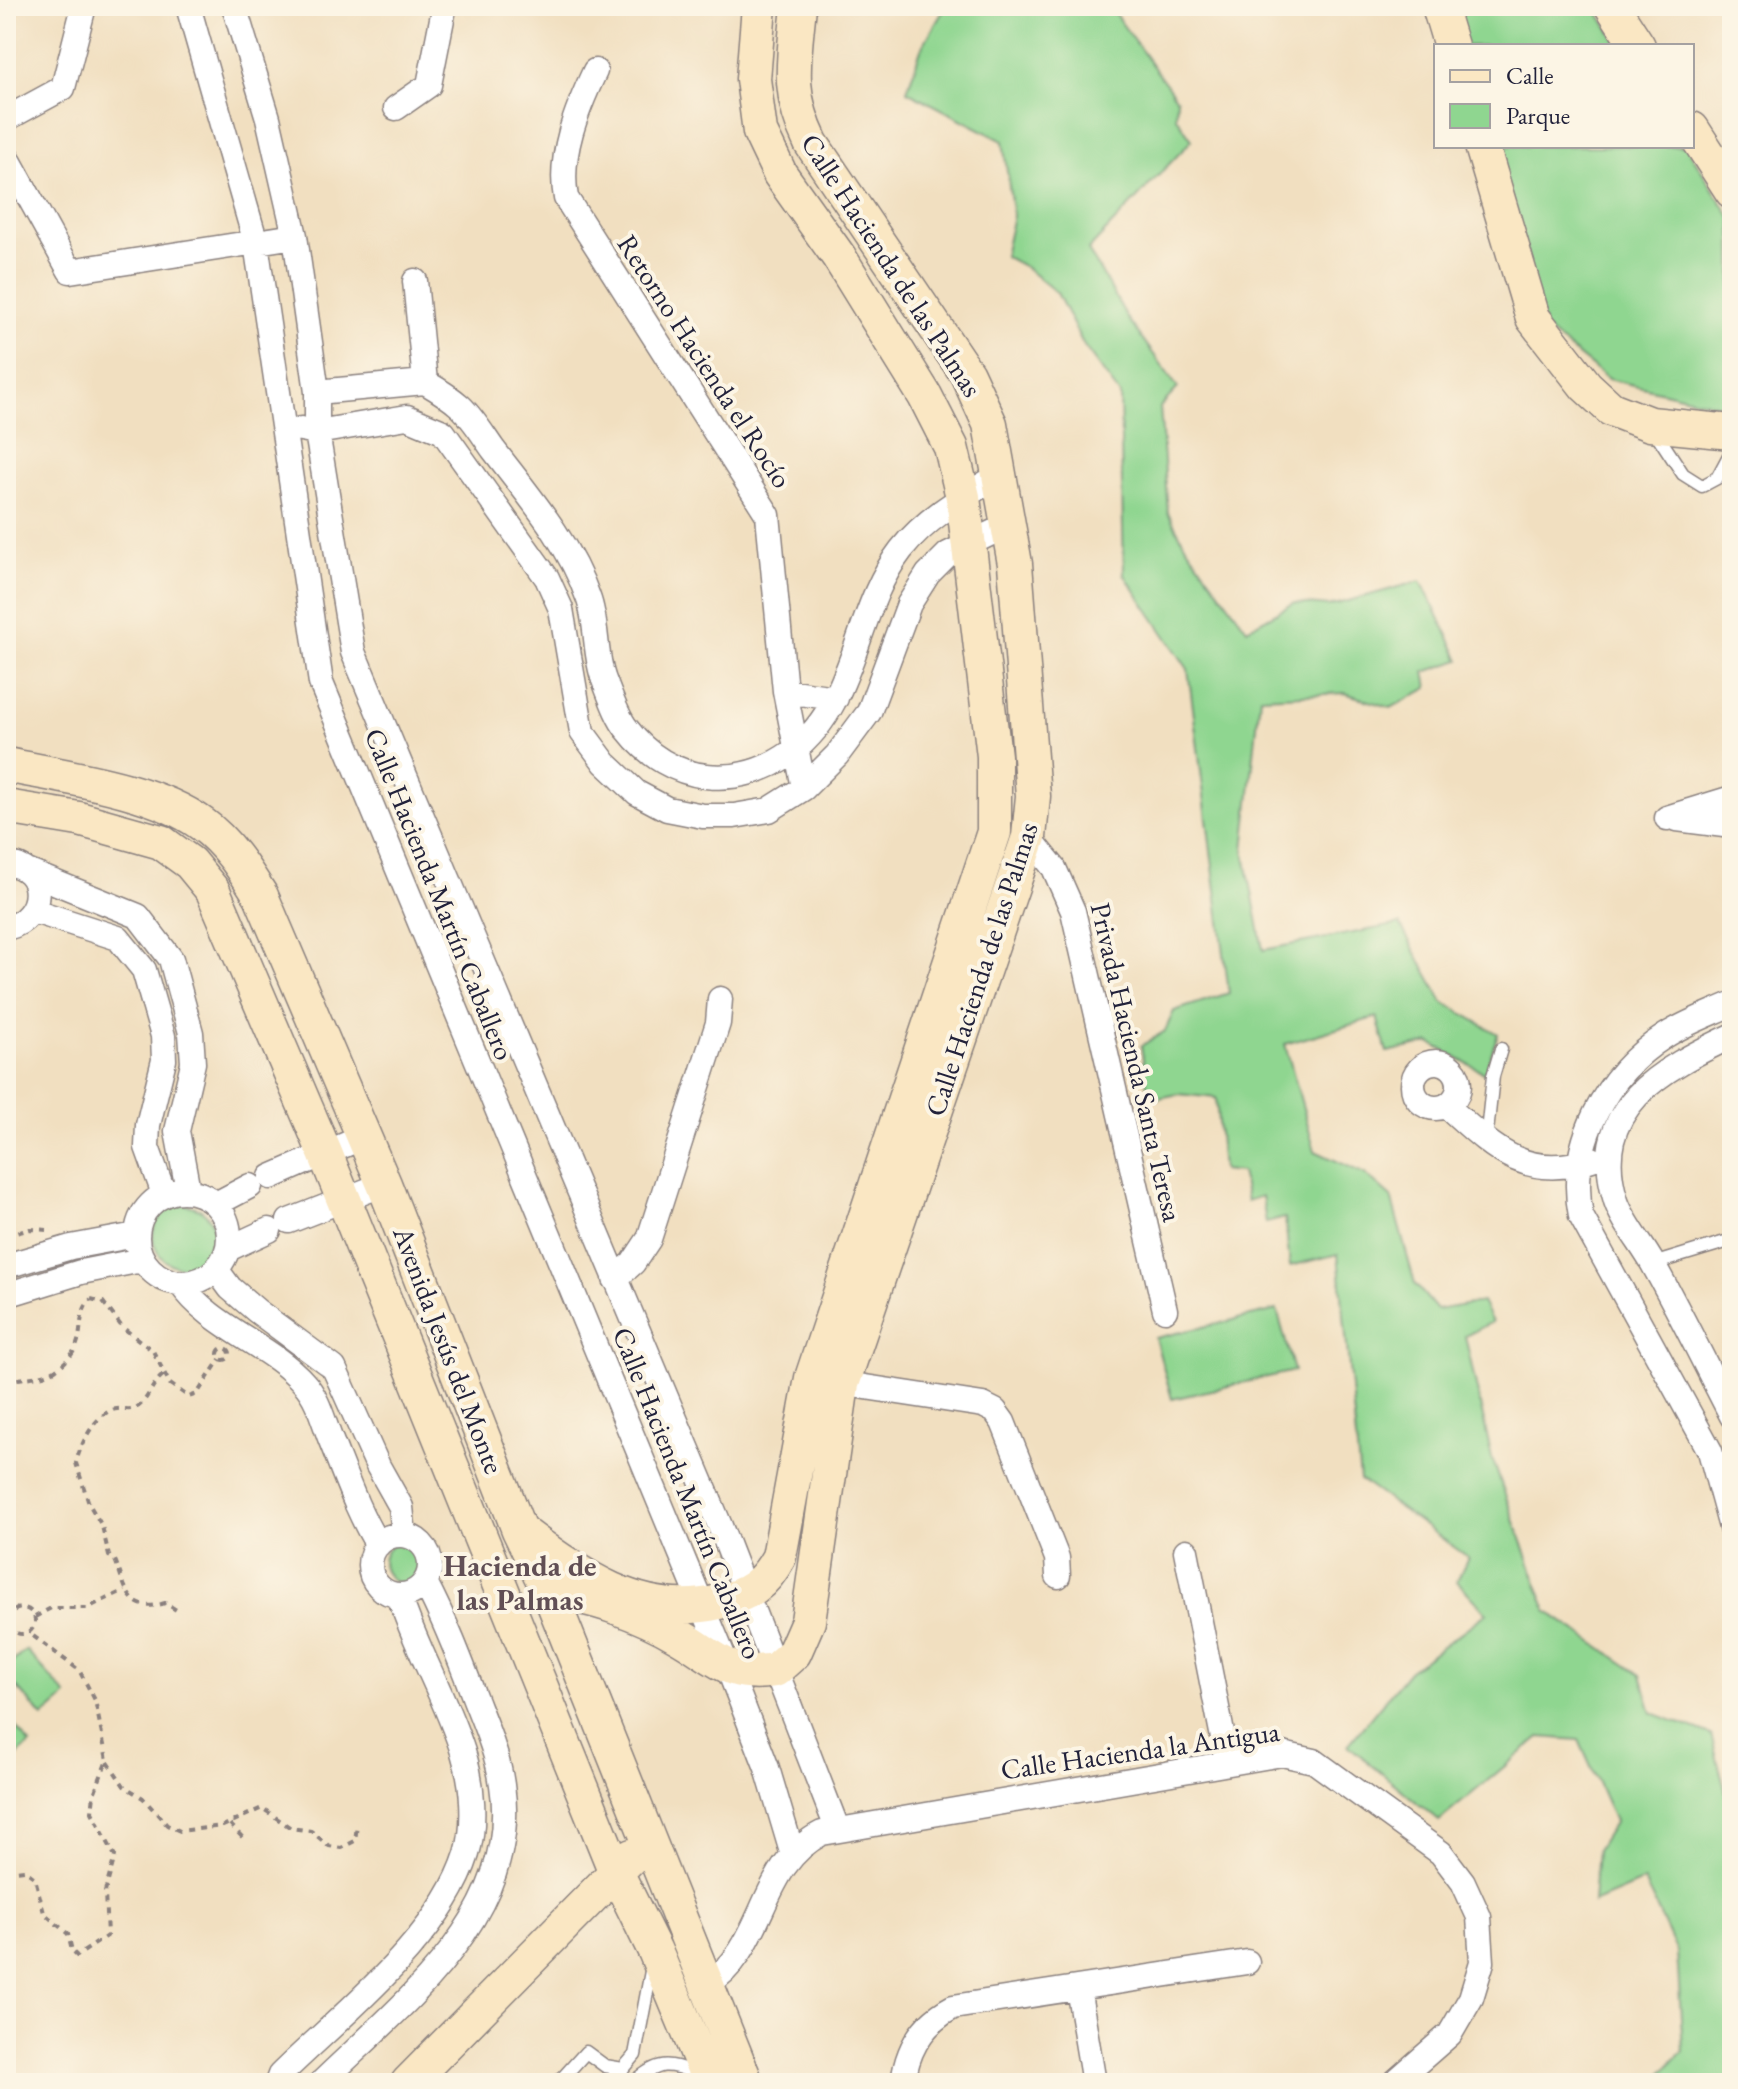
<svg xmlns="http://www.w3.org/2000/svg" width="1738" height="2089" font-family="'EB Garamond',serif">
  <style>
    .green { fill: #8fd690; stroke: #587c66; stroke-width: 2 }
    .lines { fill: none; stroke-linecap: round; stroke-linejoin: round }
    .lane-casing { stroke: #8a807e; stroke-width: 15 }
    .street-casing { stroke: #8a807e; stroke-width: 27 }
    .secondary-casing { stroke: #8a807e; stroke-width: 37 }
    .path { stroke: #8a807e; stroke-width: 4; stroke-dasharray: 6 6; stroke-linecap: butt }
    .lane { stroke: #fff; stroke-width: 12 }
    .street { stroke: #fff; stroke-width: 24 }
    .secondary { stroke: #fae7c3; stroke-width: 34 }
    .labels { text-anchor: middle; stroke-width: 8; stroke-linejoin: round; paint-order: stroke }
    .street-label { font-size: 28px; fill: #22223b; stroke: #fcf5e5 }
    .neighbourhood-label { font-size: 30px; font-weight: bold; fill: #614f55; stroke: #fcf5e5 }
  </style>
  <rect width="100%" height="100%" fill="#fcf5e5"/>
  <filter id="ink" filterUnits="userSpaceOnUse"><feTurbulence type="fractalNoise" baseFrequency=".0125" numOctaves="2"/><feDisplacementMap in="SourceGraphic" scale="16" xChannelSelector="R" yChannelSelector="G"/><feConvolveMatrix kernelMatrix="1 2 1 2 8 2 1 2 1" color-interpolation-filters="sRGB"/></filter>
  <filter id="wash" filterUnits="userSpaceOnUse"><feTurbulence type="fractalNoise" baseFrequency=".006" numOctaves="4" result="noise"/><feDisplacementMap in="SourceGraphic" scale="32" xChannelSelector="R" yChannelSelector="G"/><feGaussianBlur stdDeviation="1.8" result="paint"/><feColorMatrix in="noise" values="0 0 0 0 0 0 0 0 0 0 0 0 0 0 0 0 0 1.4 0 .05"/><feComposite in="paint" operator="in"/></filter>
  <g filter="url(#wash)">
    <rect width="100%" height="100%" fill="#f1dfc0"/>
    <path class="green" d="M 946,6 L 1109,6 L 1177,99 L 1176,117 L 1192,140 L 1088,250 L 1128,319 L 1178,388 L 1160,407 L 1168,513 L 1186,546 L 1247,629 L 1294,603 L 1330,606 L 1421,581 L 1460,660 L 1425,672 L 1428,688 L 1391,708 L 1345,693 L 1260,697 L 1244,850 L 1263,950 L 1400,924 L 1443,1002 L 1498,1034 L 1485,1073 L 1430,1043 L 1387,1052 L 1377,1017 L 1285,1044 L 1315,1151 L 1365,1174 L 1391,1197 L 1415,1284 L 1437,1310 L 1482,1302 L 1492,1322 L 1465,1336 L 1492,1458 L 1547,1611 L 1641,1675 L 1652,1713 L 1711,1735 L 1732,1817 L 1732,2083 L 1652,2083 L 1683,2051 L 1677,1952 L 1644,1881 L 1593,1903 L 1597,1850 L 1615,1821 L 1579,1740 L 1540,1737 L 1439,1821 L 1348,1745 L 1409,1671 L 1487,1613 L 1457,1581 L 1468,1557 L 1360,1480 L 1338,1254 L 1290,1266 L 1285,1218 L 1266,1223 L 1262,1196 L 1247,1201 L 1241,1172 L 1222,1170 L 1216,1098 L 1178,1094 L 1149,1100 L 1141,1046 L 1165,1031 L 1174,1011 L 1229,993 L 1188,669 L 1124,574 L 1120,395 L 1084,346 L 1057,293 L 1025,267 L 1004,256 L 1013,216 L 1003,141 L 907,91 L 921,49 Z
      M 1453,6 L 1594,6 L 1620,46 L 1465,46 Z
      M 1493,146 L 1686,146 L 1732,219 L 1732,408 L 1608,379 L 1545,329 Z
      M153 1236a31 31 0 1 1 62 0a31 31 0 1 1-62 0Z
      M 1277,1310 L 1294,1371 L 1172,1399 L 1155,1338 Z
      M383 1562a21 21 0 1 1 42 0a21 21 0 1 1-42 0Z
      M 26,1650 L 67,1696 L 43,1717 L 6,1675 L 6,1668 Z
      M 6,1716 L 30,1744 L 6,1765 Z"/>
  </g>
  <g filter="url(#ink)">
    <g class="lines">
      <defs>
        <path id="lane" d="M 1654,430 L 1683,474 L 1702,486 L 1717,478 L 1732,450
          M 1486,1142 L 1493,1076 L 1501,1049
          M 1653,1264 L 1732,1240
          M 558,2083 L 586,2052 L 605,2066 L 623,2069 L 635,2055 L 652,1966
          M 633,2083 C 662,2059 667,2063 701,2075"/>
        <path id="street" d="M 188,6 L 256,243 L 321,683 L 729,1670 L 767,1768 L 792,1852
          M 234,6 L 268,118 L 295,236 L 317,392 L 317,432 L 353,652 L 720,1526 L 837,1828
          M 595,71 C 577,109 558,155 566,198 L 768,515 L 785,691 L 804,788
          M 396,108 L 429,85 L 443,14 L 441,6
          M 6,119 L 63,88 L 84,6
          M 6,155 L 70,271 L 295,236
          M 415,281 L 425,382
          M 317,392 L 425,382 C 437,389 450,397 460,406 C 473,418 483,435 493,449 C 528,495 569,542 588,597 C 598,623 594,654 604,680 C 610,695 617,717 627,729 C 670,785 739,791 793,751 C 857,702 854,611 901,550 C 928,516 965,496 1001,474
          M 301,429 L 317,432 L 407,417 L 443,432 L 547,578 L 561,609 L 582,732 L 605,763 L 637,793 L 667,809 L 703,816 L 734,816 L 769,810 L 804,788 L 837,755 L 869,712 L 909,604 L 928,574 L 948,554 L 1010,524
          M 785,691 L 836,698
          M 1667,818 L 1732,798
          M 1677,819 L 1732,826
          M 1029,837 L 1054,868 L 1073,911 L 1165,1310
          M 6,864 C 47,865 47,919 6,928
          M 27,871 L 138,916 L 171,959 L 191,1033 L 193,1063 L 177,1131 L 188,1190
          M 34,911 L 118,938 L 144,970 L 163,1036 L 164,1060 L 148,1125 L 147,1147 L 164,1194
          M 1732,1004 C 1710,1014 1685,1023 1665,1036 C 1605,1074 1567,1146 1581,1216 L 1710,1451 L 1732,1531
          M 1732,1036 C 1662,1069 1587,1108 1616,1201 C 1623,1222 1642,1244 1653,1264 C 1681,1314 1706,1366 1732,1416
          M1413 1085a23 23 0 1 1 46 0a23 23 0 1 1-46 0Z
          M 1448,1107 C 1494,1149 1527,1182 1592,1159
          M 271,1177 L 363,1137
          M137 1237a46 46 0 1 1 92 0a46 46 0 1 1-92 0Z
          M 216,1204 L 250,1186
          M 289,1221 L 384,1184
          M 228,1249 L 269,1230
          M 6,1266 L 71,1247 L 136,1235
          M 216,1269 L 230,1288 L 257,1311 L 334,1368 L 378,1466 L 401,1507 L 404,1535
          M 615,1279 L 633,1263 L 649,1239 L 718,1023 L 720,999
          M 180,1283 C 210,1327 269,1344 304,1383 C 318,1398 323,1420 330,1438 C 345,1475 357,1511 378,1545
          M 6,1295 L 81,1272 L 142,1260
          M 826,1381 L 983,1405 L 995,1411 L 1003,1422 L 1057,1558 L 1058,1576
          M370 1565a30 30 0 1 1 60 0a30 30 0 1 1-60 0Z
          M 1186,1551 L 1228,1763
          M 705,1986 C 768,1948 756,1867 822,1833 L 1282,1754 L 1314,1761 L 1441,1853 L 1463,1882 L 1479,1917 L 1482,1962 L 1471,1998 L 1450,2034 L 1394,2083
          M 1078,1988 L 1094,2083
          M 277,2083 L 280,2075 C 341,2015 441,1938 467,1854 C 476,1824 473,1783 463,1752 C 446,1698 416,1649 399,1595
          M 321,2083 C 402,2004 522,1914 502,1785 C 498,1755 486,1727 475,1699 C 460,1659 445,1620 425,1582
          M 903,2083 C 907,2049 923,2023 953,2007 L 1247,1962"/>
        <path id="secondary" d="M 1439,6 L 1451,46
          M 1612,6 L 1638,46
          M 1692,129 L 1732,191
          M 1482,146 L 1533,318 L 1586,386 L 1611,409 L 1650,424 L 1732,432
          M 6,765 C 65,777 153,788 202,824 C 228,843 244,869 261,896 L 384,1184 L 519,1530 L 550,1594 L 746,2083
          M 6,807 L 79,819 L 161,842 L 190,863 L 213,891 L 325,1153 L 615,1870 L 655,1951 L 710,2083
          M 519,1530 C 577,1574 641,1621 719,1602 C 749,1594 764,1585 779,1557 L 812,1378 L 994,832 L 994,756 L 963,497 L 951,447 L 925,396 L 839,257 L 780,174 L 760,132 L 753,79 L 759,6
          M 550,1594 C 589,1593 645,1616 679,1636 C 716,1657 728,1678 775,1670 L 794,1653 L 808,1621 L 842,1384 L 1029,837 L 1033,796 L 1015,564 L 990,424 L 967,374 L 811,143 C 786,92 794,60 799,6
          M 408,2083 L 632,1856"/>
      </defs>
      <use href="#lane" class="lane-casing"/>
      <use href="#street" class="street-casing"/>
      <use href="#secondary" class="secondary-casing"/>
      <path class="path" d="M 6,1236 L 30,1229 L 49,1230
        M 91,1299 L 103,1302 L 122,1327 L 153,1351 L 170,1384 L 189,1397 L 197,1394 L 220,1359
        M218 1354a6 6 0 1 1 12 0a6 6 0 1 1-12 0Z
        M 163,1375 C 152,1384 150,1395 141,1404 C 133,1412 126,1408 117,1409 C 96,1411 80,1445 76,1463 L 89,1504 L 102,1526 L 109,1556 L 115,1560 C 126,1586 127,1615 165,1603 L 178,1611
        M 6,1383 C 22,1375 39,1380 55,1370 C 93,1344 71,1320 91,1299
        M 6,1587 L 10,1604 L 17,1609
        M9 1621a13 13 0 1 1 26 0a13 13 0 1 1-26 0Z
        M 35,1617 L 51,1608 L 87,1608 L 125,1590
        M 108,1762 L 124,1786 L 143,1798 L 167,1825 L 180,1831 L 223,1826 L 262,1808 L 291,1828 L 311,1831 L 329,1846 L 341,1848 L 355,1841 L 357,1825
        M 230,1824 L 243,1838
        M 6,1872 L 24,1870 L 35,1878 L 44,1913 L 68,1934 L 72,1951 L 77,1956 L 107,1936 L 105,1892 L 115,1856 L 92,1812 L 94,1794 L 107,1760 L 95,1700 L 79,1670 L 29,1633"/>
      <use href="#lane" class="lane"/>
      <use href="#street" class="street"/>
      <use href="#secondary" class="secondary"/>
    </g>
  </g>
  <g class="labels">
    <g class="street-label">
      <text transform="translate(892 265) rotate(57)" y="10">Calle Hacienda de las Palmas</text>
      <text transform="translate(705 361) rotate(57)" y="10">Retorno Hacienda el Rocío</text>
      <text transform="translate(440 894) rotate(68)" y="10">Calle Hacienda Martín Caballero</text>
      <text transform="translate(981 969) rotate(-72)" y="10">Calle Hacienda de las Palmas</text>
      <text transform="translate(1137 1062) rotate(77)" y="10">Privada Hacienda Santa Teresa</text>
      <text transform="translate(449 1350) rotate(69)" y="10">Avenida Jesús del Monte</text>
      <text transform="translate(688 1493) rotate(68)" y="10">Calle Hacienda Martín Caballero</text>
      <text transform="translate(1140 1750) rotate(-8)" y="10">Calle Hacienda la Antigua</text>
    </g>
    <g class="neighbourhood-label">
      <text x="520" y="1576">Hacienda de<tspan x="520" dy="34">las Palmas</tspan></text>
    </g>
  </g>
  <rect width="1738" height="2089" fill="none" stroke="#fcf5e5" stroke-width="32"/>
  <rect x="1434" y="44" width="260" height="104" fill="#fcf5e5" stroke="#a5a1a1" stroke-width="2"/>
  <rect x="1450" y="70" width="40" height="12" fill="#fae7c3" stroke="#a5a1a1" stroke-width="2"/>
  <text x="1506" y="84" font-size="24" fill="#22223b">Calle</text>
  <rect x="1450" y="104" width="40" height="24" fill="#8fd690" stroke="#a5a1a1" stroke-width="2"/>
  <text x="1506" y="124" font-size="24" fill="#22223b">Parque</text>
</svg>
